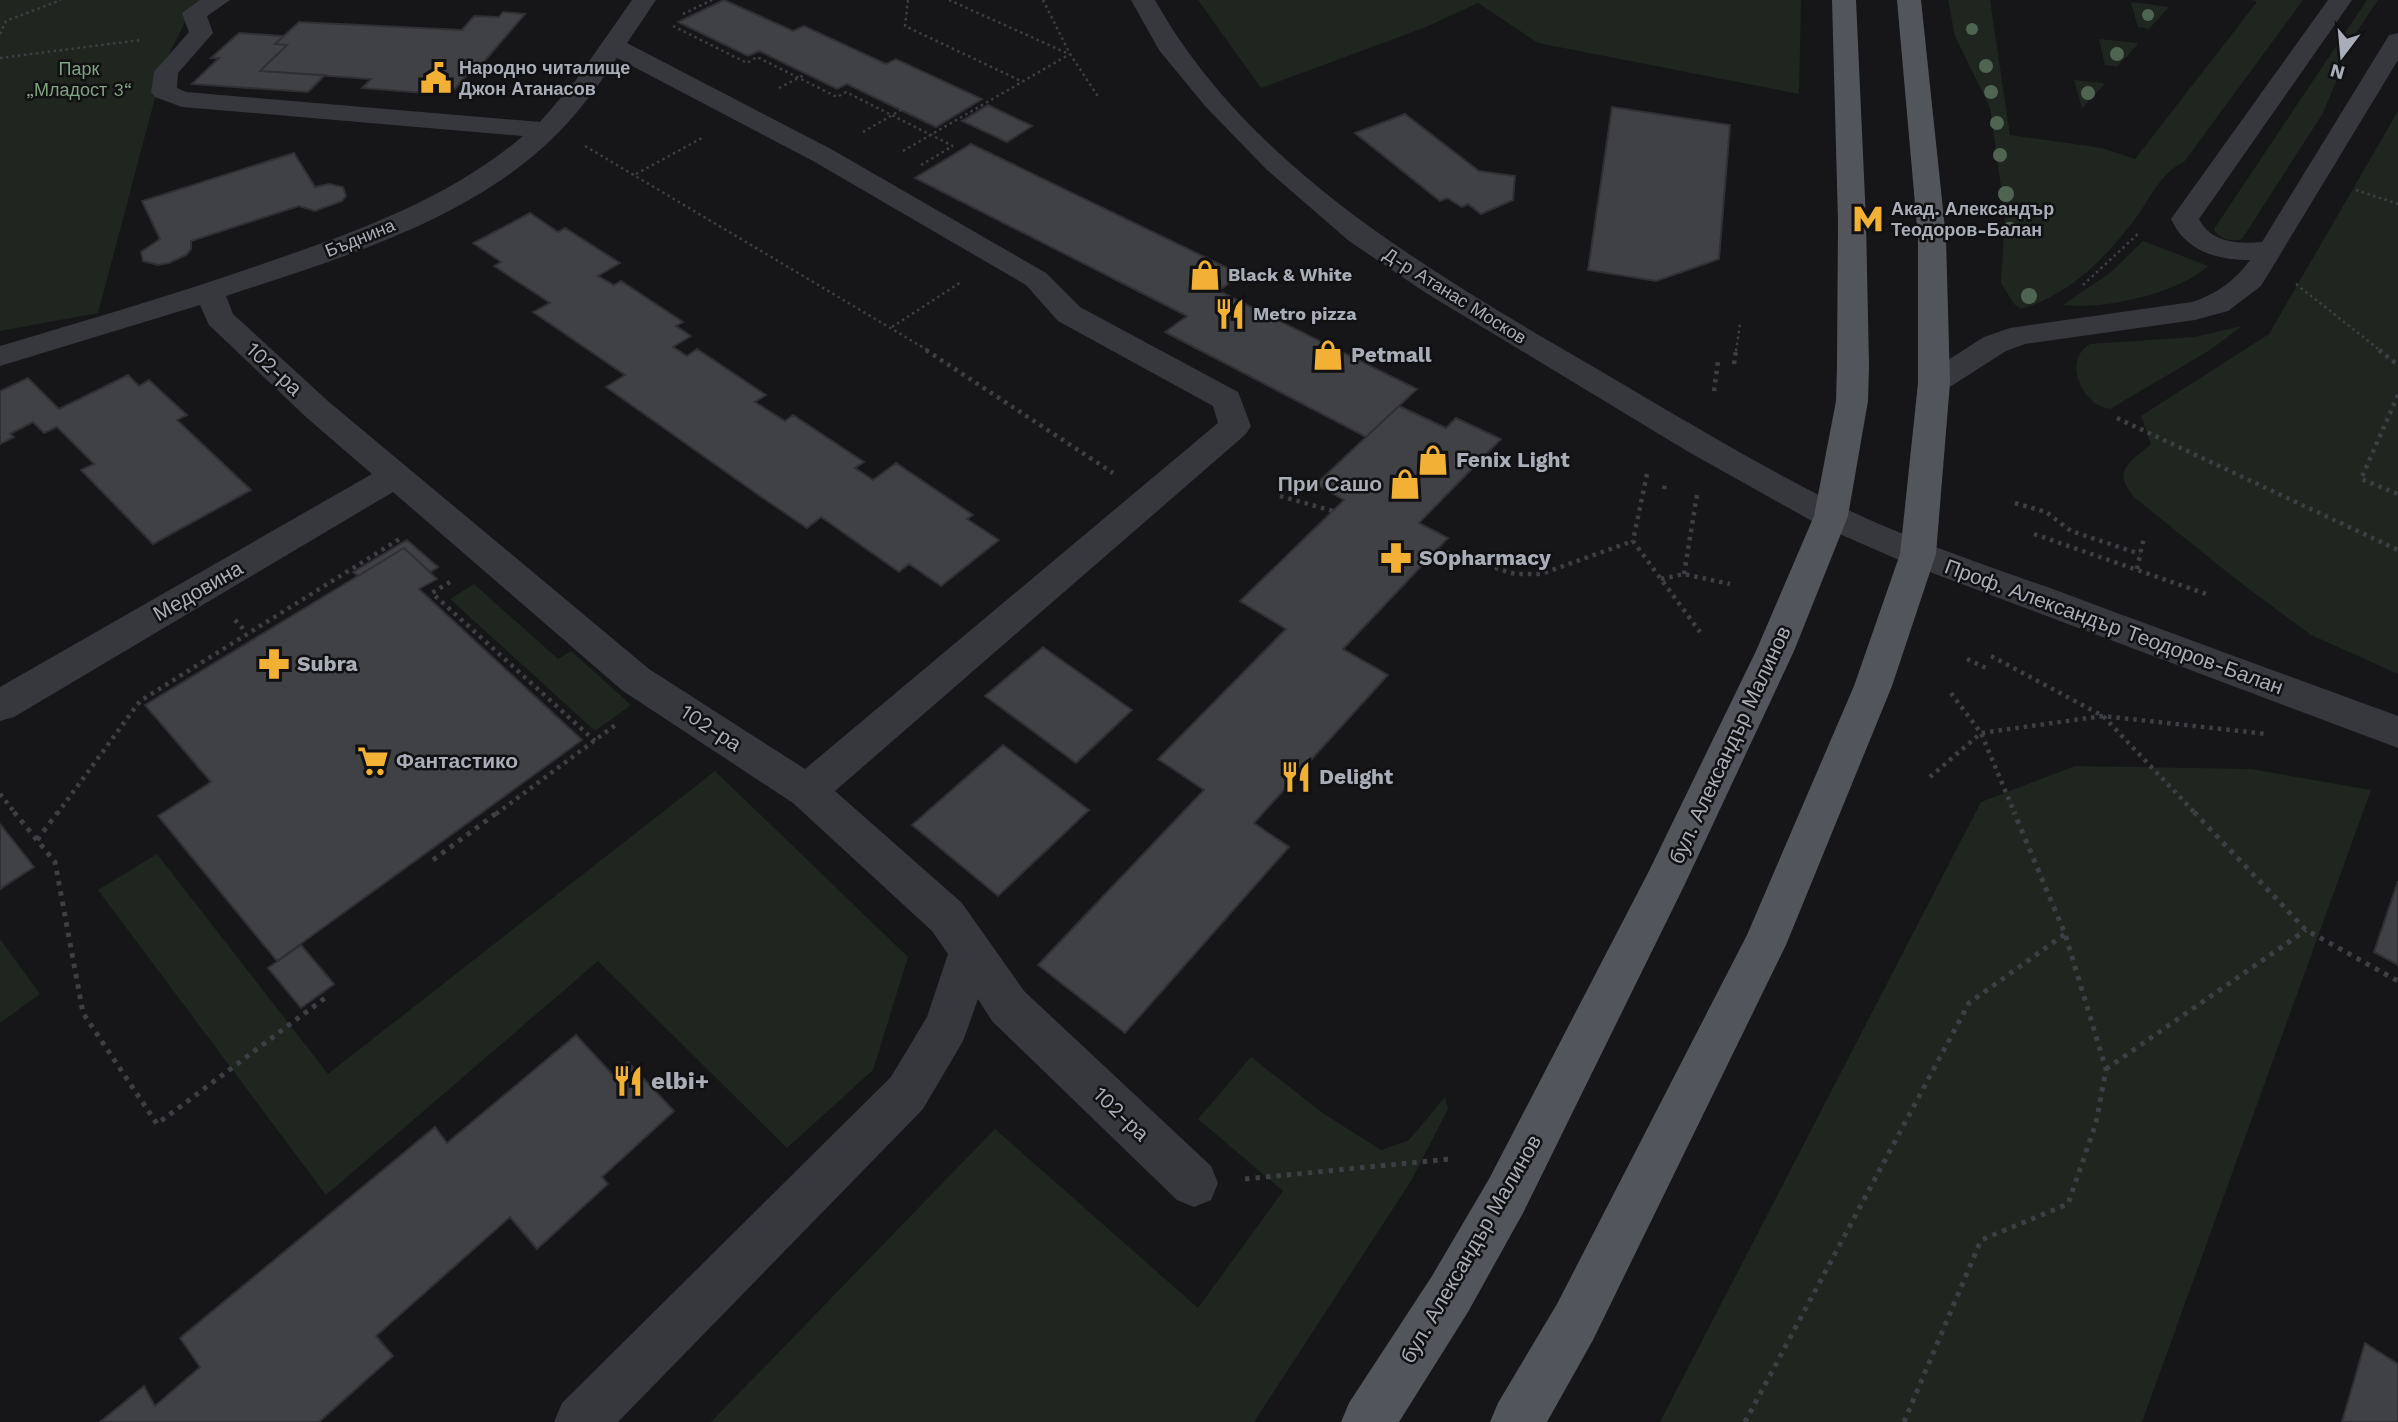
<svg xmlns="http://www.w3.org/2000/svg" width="2398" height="1422" font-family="'Work Sans',sans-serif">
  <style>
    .green { fill: #1e261f }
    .building { fill: #404145; stroke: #303034; stroke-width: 2 }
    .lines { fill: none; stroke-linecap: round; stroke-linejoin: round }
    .path-far2 { stroke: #3d3f44; stroke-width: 2.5; stroke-dasharray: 2.5 3.5; stroke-linecap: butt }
    .path-far1 { stroke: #3d3f44; stroke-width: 4.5; stroke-dasharray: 3.5 5; stroke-linecap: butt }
    .path { stroke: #3d3f44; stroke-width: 5; stroke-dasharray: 4.5 6; stroke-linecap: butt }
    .minor { fill: #37383d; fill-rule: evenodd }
    .major { fill: #53555c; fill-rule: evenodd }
    .tree { fill: #506452 }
    .labels { text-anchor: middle; stroke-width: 5; stroke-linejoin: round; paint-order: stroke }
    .far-poi-label { font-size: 18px; font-weight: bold; fill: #a8adb8; stroke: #111113; text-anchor: start }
    .far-park-label { font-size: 18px; fill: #7fa381; stroke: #111113 }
    .far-street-label { font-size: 18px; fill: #a8adb8; stroke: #111113 }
    .poi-label { font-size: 21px; font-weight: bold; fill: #a8adb8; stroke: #111113; text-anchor: start }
    .street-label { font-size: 21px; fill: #a8adb8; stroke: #111113 }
    .near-poi-label { font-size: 24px; font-weight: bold; fill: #a8adb8; stroke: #111113; text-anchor: start }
  </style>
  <rect width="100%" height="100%" fill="#161618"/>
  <path class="green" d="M 0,0 L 205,0 L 189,14 L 164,64 L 98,313 L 0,331 Z
    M 1198,0 L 1801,0 L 1799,94 L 1538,43 L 1478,3 L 1426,27 L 1261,88 Z
    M 1948,0 L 1990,0 L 2010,135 L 2102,148 L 2135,159 L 2257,2 L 2252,0 L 2303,0 L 2184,162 C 2163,171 2151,196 2138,215 C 2108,256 2070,295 2021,309 L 2014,304 L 2001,283 L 2005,216 L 1990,108 L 1955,36 Z
    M 2367,0 L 2378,0 L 2356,33 L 2323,113 L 2242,239 C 2231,242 2219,240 2214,229 Z
    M 2131,3 L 2132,2 L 2169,7 L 2149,29 L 2138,27 Z
    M 2099,39 L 2137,43 L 2138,44 L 2117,67 L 2105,65 Z
    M 2074,80 L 2103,83 L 2105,84 L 2082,108 Z
    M 2398,111 L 2398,674 L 2311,635 L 2237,580 L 2135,498 C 2111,471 2129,463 2151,444 L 2141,416 L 2269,334 Z
    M 2143,241 L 2208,266 C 2177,294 2104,310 2063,305 L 2111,272 Z
    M 2242,326 L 2210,350 L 2110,409 C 2083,406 2061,361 2090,344 L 2195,337 Z
    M 474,584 L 558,659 L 571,651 L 631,705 L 595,731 L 450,599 Z
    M 2075,766 L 2251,769 L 2371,790 L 2142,1422 L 1660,1422 L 1981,802 Z
    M 715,771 L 908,957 L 873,1070 L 787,1148 L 598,961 L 326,1195 L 98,890 L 157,854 L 328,1074 Z
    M 0,939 L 40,994 L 0,1023 Z
    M 1251,1057 L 1324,1114 L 1381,1150 L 1409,1140 L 1445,1097 L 1448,1109 L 1411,1181 L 1254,1422 L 711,1422 L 995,1129 L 1198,1308 L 1283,1191 L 1198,1119 Z"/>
  <path class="building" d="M 724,0 L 793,31 L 804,26 L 886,64 L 896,59 L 982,99 L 936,127 L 847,84 L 837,89 L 759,51 L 748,56 L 678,22 Z
    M 503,12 L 525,14 L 476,71 L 471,70 L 455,89 L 430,87 L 424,93 L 362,88 L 371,79 L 260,71 L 287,45 L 275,44 L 299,22 L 462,30 L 474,16 L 499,17 Z
    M 239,33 L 284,36 L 275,44 L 287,45 L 260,71 L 325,75 L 308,92 L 192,84 L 219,58 L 211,58 Z
    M 988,105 L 1032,126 L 1007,142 L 962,121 Z
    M 1612,107 L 1730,125 L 1719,259 L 1656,281 L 1588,270 Z
    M 1405,114 L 1479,171 L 1515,176 L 1513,200 L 1481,214 L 1468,204 L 1462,207 L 1447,198 L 1440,201 L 1355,133 Z
    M 971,144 L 1240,274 L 1219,291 L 1417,389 L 1366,437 L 1165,332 L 1187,316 L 915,178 Z
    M 294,153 L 315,187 L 329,184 L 343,187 L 346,196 L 342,201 L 315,211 L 299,206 L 191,241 L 191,249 L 186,255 L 169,263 L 158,265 L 143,261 L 141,252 L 160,239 L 142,201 Z
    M 530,213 L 558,232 L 565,228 L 620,263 L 598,276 L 614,285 L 621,281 L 683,322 L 676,326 L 691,336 L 673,347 L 687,356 L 697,349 L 766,395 L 755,402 L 785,421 L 793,415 L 864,462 L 855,468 L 873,480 L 896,463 L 973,515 L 967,519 L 999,540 L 941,586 L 909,564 L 899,572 L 821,517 L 807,528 L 757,494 L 606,387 L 625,375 L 533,312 L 550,303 L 494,266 L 501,262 L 473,243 Z
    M 128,375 L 139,386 L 149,380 L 187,415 L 177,420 L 251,490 L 153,544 L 81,470 L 94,464 L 57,427 L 44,433 L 33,422 L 10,434 L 14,437 L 0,444 L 0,391 L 28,378 L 59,409 Z
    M 1399,406 L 1446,428 L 1456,418 L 1501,439 L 1419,523 L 1448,538 L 1343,649 L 1388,675 L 1254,823 L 1289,847 L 1125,1033 L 1038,965 L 1204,790 L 1158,759 L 1286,629 L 1240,601 L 1344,500 L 1316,484 Z
    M 407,540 L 438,567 L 430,572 L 404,548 L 358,576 L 353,572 Z
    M 404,548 L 437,579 L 419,589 L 582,740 L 277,961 L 158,816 L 211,782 L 145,705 Z
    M 1043,647 L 1132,710 L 1076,763 L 985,696 Z
    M 1003,745 L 1089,810 L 998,896 L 912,825 Z
    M 0,824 L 34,867 L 0,889 Z
    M 2398,881 L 2398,965 L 2374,952 Z
    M 301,945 L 334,984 L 301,1008 L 268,968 Z
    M 576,1035 L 613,1075 L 628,1062 L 674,1111 L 602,1177 L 608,1184 L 537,1249 L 510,1217 L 376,1336 L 393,1356 L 319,1422 L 100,1422 L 144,1386 L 155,1406 L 200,1367 L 180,1338 L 435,1127 L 447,1143 Z
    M 2365,1343 L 2398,1364 L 2398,1422 L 2342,1422 Z"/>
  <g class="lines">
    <path class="path-far2" d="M 908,0 L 905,26 L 1021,81
      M 949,0 L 1069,54
      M 1043,0 L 1070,54 L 1099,98
      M 683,14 L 712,0
      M 673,26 L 747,63 L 757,57 L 837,97 L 846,92 L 953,146
      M 0,34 L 6,21 L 61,0
      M 0,58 L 141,40
      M 779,88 L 806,74
      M 863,132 L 901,110
      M 585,146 L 929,351
      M 903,151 L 1070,54
      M 921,165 L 953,146
      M 636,174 L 702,138
      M 2356,190 L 2398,204
      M 2296,284 L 2381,351
      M 2083,285 L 2140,232
      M 892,327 L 961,282
      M 1736,351 L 1740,324"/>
    <path class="path-far1" d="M 926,350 L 1113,473
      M 2379,350 L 2398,365
      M 1734,364 L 1736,350
      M 1714,391 L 1718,361
      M 2398,395 L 2361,479 L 2398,494
      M 2117,418 L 2398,550
      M 1647,474 L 1633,541 L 1700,632
      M 1664,489 L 1665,484
      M 1280,496 L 1333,511
      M 2015,503 L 2046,512 L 2071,531 L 2140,554
      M 2034,534 L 2209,595
      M 1438,550 L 1515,574 L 1541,574 L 1633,541
      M 2137,569 L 2144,537
      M 1684,574 L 1697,495
      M 1661,579 L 1684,574 L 1730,584
      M 450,582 L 432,593 L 595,741
      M 235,620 L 246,632
      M 1991,656 L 2103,716 L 2196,814
      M 1967,659 L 1986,668
      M 1951,693 L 1981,733 L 2015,814
      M 1930,777 L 1981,733 L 2103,716 L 2267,734
      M 0,794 L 16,814
      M 57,814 L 140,701 L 401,538
      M 496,814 L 618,723"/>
    <path class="path" d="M 14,812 L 55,862 L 83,1013 L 157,1124 L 329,995
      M 2194,812 L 2306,930 L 2398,981
      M 37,840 L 58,812
      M 433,860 L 498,812
      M 2106,1069 L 2306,930
      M 1245,1179 L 1450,1159
      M 1745,1422 L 1969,1003 L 2065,934
      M 1904,1422 L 1981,1240 L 2068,1204 L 2096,1123 L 2106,1069 L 2065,934 L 2014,812"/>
    <path class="minor" d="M 200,0 L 230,0 L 207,16 L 213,33 L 178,73 L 177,88 L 186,92 L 540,122 L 576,80 L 632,0 L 656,0 L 627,43 L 831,149 L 1046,273 L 1080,307 L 1238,392 L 1251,426 L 1246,434 L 835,791 L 962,903 L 1024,991 L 1211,1166 L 1218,1183 L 1211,1200 L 1194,1207 L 1177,1200 L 992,1021 L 978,999 L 963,1041 L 923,1109 L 618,1422 L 554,1422 L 562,1403 L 891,1077 L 927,1017 L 948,954 L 932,931 L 793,803 L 623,691 L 393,492 L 14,717 L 0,721 L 0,687 L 372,474 L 307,418 L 209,325 L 200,305 L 0,366 L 0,346 C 90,319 180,293 268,262 C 359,231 450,198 523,136 L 182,107 L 155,97 L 151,92 L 154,72 L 189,32 L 182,13 ZM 617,58 L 813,161 L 1026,285 L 1058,321 L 1213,406 L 1218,423 L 805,769 L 649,669 L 329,402 L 233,314 L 226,296 C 340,258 471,221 558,133 C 581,110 599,84 617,58 Z
      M 1131,0 L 1155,0 C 1242,155 1400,253 1549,341 C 1646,397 1742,457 1842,507 C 1912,541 1988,566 2061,592 C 2173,634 2286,675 2398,716 L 2398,748 L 1906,563 L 1819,525 L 1687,451 L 1426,293 L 1349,241 L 1267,170 L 1205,106 L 1159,50 Z
      M 2328,0 L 2352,0 L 2199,219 C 2211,243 2238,244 2262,242 L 2386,40 L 2389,35 L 2398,33 L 2398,60 L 2261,286 L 2228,311 L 2195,320 L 2025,344 L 2006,351 L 1945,390 L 1934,393 L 1923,390 L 1918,383 L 1923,376 L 1984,337 L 2010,328 L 2192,302 C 2215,295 2236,280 2250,260 C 2216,260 2186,251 2171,219 Z"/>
    <path class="major" d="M 1832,0 L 1856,0 L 1866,221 L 1869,366 L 1868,401 L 1848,516 L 1794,651 L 1685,884 L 1523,1213 L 1468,1312 L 1399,1422 L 1341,1422 L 1349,1403 L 1432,1276 L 1489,1179 L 1649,871 L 1756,651 L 1814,516 L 1836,401 L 1837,366 L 1838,221 Z
      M 1897,0 L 1921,0 L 1946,238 L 1950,383 L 1936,554 L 1892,686 L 1786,945 L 1593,1340 L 1547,1422 L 1490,1422 L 1498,1403 L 1557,1304 L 1747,935 L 1854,686 L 1900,554 L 1918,383 L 1918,238 Z"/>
  </g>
  <g class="tree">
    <circle cx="2148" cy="15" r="6"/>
    <circle cx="1972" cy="29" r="6"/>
    <circle cx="2117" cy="54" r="7"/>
    <circle cx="1986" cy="66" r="7"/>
    <circle cx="1991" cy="92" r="7"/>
    <circle cx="2088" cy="93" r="7"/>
    <circle cx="1997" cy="123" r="7"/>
    <circle cx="2000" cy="155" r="7"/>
    <circle cx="2006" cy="194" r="8"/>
    <circle cx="2010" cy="230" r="8"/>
    <circle cx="2029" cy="296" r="8"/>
  </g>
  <defs>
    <symbol id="civic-bare" viewBox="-9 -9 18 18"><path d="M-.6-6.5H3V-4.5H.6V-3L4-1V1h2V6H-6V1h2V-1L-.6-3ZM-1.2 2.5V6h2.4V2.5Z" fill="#f2b134" stroke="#111113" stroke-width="2.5" paint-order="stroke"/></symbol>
    <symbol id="metro-bare" viewBox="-9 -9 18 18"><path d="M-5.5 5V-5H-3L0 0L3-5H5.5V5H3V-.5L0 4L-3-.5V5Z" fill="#f2b134" stroke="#111113" stroke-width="2.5" paint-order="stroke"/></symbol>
    <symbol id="shop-bare" viewBox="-9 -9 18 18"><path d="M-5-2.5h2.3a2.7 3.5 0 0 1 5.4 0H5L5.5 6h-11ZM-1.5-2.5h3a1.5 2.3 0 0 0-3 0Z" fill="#f2b134" stroke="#111113" stroke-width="2.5" paint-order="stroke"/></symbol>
    <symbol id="restaurant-bare" viewBox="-9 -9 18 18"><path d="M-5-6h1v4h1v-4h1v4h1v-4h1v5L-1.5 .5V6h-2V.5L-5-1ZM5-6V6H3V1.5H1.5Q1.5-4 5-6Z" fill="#f2b134" stroke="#111113" stroke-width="2.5" paint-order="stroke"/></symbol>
    <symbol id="pharmacy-bare" viewBox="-9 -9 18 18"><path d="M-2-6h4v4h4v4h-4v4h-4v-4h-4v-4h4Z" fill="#f2b134" stroke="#111113" stroke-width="2.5" paint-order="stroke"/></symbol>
    <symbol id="supermarket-bare" viewBox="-9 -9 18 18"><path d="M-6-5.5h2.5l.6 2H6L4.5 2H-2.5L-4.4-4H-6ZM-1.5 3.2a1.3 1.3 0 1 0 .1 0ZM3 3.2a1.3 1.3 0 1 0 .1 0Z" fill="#f2b134" stroke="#111113" stroke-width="2.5" paint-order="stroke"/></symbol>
  </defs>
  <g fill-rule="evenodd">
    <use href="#civic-bare" x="414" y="56" width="44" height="44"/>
    <use href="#metro-bare" x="1846" y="197" width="44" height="44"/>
    <use href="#shop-bare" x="1183" y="253" width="44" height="44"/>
    <use href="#restaurant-bare" x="1208" y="292" width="44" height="44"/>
    <use href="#shop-bare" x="1306" y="333" width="44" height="44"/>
    <use href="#shop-bare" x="1411" y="438" width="44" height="44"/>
    <use href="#shop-bare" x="1383" y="462" width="44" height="44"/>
    <use href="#pharmacy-bare" x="1374" y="536" width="44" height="44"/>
    <use href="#pharmacy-bare" x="252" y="642" width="44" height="44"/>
    <use href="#supermarket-bare" x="351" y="739" width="44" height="44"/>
    <use href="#restaurant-bare" x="1274" y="755" width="44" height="44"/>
    <use href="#restaurant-bare" x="606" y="1059" width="44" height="44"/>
  </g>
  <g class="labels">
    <g class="far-poi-label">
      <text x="459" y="74">Народно читалище<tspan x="459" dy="21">Джон Атанасов</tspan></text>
      <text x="1891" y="215">Акад. Александър<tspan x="1891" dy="21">Теодоров-Балан</tspan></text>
      <text x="1228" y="281">Black &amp; White</text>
      <text x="1253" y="320">Metro pizza</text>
    </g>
    <g class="far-park-label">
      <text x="79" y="75">Парк<tspan x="79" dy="21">„Младост 3“</tspan></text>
    </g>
    <g class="far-street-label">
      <text transform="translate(360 238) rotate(-22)" y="6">Бъднина</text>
      <text transform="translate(1455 296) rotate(32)" y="6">Д-р Атанас Москов</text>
    </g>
    <g class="poi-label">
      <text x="1351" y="362">Petmall</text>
      <text x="1456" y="467">Fenix Light</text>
      <text x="1382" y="491" text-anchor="end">При Сашо</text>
      <text x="1419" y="565">SOpharmacy</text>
      <text x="297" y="671">Subra</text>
      <text x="396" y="768">Фантастико</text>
      <text x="1319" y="784">Delight</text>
    </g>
    <g class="street-label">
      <text transform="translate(274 369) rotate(43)" y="7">102-ра</text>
      <text transform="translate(198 591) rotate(-30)" y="7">Медовина</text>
      <text transform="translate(2114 627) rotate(20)" y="7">Проф. Александър Теодоров-Балан</text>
      <text transform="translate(711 728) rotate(33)" y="7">102-ра</text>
      <text transform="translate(1730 745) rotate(-65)" y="7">бул. Александър Малинов</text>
      <text transform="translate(1121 1114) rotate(44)" y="7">102-ра</text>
      <text transform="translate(1471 1249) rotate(-60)" y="7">бул. Александър Малинов</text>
    </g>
    <g class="near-poi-label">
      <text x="651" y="1089">elbi+</text>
    </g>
  </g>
  <g transform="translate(2342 56) rotate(196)" stroke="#111113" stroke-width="5" paint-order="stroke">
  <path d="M0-5L12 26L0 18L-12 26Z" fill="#a8adb8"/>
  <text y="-10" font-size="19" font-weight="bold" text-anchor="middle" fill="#a8adb8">N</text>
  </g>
</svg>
